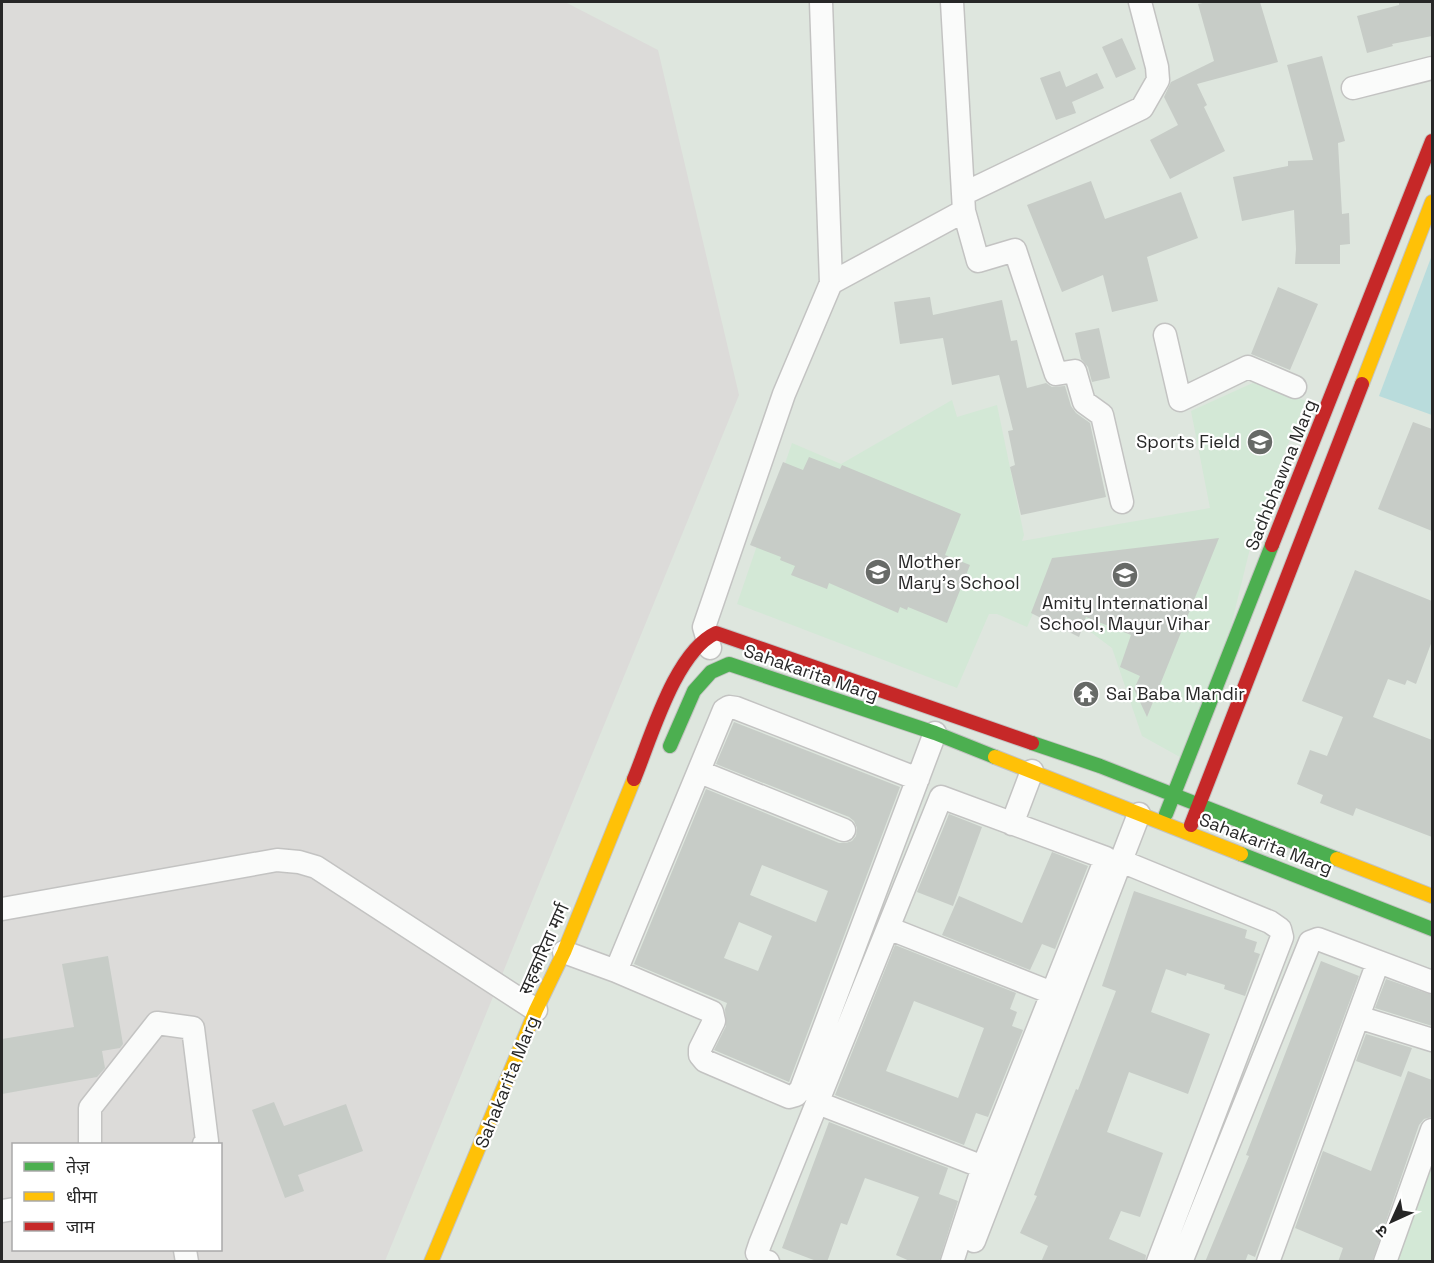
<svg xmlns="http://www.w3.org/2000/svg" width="1434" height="1263" font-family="'Space Grotesk','Noto Sans Devanagari',sans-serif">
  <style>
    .industrial { fill: #dcdbd9; fill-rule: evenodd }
    .education { fill: #d3e8d6 }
    .green { fill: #b9dcdc }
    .building { fill: #c7ccc7; fill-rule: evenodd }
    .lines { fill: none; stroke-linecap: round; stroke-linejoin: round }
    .street-casing { stroke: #c3c3c2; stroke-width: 25 }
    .fast-casing { stroke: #c3c3c2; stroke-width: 16 }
    .slow-casing { stroke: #c3c3c2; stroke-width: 16 }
    .jam-casing { stroke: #c3c3c2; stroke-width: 16 }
    .street { stroke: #fafbfa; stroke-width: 22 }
    .fast { stroke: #4caf50; stroke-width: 14 }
    .slow { stroke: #ffc107; stroke-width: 14 }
    .jam { stroke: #c62828; stroke-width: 14 }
    .labels { text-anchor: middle; stroke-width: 4.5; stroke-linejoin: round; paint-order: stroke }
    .poi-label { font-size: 18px; fill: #272727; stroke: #fff; text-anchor: start }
    .street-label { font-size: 18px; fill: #272727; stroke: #fff }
  </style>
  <rect width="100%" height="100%" fill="#dee6de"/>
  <path class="industrial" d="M 2,2 L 565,2 L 658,50 L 739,395 L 385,1261 L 2,1262 ZM 14,1144 L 220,1144 L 220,1250 L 14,1250 Z"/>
  <path class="education" d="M 1257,381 L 1311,403 L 1301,412 L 1256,524 L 1216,687 L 1187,761 L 1142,736 L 1112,648 L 1092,633 L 1035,609 L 1027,627 L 997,614 L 989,614 L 957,688 L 737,604 L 792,443 L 841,464 L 952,400 L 957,417 L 997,405 L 1024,535 L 1022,541 L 1210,508 L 1191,411 Z
    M 1432,1158 L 1432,1261 L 1395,1262 Z"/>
  <path class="green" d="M 1432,255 L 1432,415 L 1379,396 Z"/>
  <path class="building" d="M 1207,2 L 1260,2 L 1278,62 L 1197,84 L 1207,105 L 1204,107 L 1225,151 L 1170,179 L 1150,140 L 1178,125 L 1164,97 L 1171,82 L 1214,61 L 1198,4 Z
    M 1399,2 L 1432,2 L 1432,36 L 1392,44 L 1393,46 L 1367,53 L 1357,16 L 1399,5 Z
    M 1122,38 L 1136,69 L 1116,78 L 1102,47 Z
    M 1322,56 L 1345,141 L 1338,143 L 1342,214 L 1349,213 L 1350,244 L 1340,245 L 1340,264 L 1295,264 L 1296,249 L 1294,210 L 1242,221 L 1233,177 L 1288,166 L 1288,161 L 1313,160 L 1287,65 Z
    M 1060,71 L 1066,87 L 1097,73 L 1104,88 L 1072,102 L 1076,113 L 1056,120 L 1040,78 Z
    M 1091,181 L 1105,219 L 1181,192 L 1198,238 L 1147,257 L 1158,301 L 1112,312 L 1103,275 L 1062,292 L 1027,205 Z
    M 1278,287 L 1318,304 L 1290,370 L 1251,354 Z
    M 930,297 L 933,315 L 1002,300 L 1011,341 L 1017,340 L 1027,388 L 1046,383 L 1052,387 L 1065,386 L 1071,406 L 1076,413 L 1090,423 L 1106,497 L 1021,515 L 1010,467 L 1015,465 L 1008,431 L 1013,430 L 999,375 L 952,385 L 943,338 L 900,344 L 894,302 Z
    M 1099,328 L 1110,378 L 1092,382 L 1088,367 L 1081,359 L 1075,333 Z
    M 1413,422 L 1432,429 L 1432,531 L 1378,509 Z
    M 809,457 L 840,469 L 842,465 L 961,514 L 945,555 L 970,565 L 947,623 L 908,607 L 907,610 L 900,607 L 898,613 L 829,583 L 827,589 L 791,575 L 795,566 L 780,560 L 781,557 L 750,545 L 783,462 L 803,470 Z
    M 1219,538 L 1147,717 L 1134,689 L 1140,676 L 1120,667 L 1131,635 L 1086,617 L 1079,637 L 1031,613 L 1052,558 Z
    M 1355,570 L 1432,601 L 1432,641 L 1416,684 L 1407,680 L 1405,685 L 1388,679 L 1373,717 L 1432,740 L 1432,837 L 1356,808 L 1353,816 L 1320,803 L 1323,795 L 1297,784 L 1310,750 L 1327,756 L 1343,717 L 1302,701 Z
    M 734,722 L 900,787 L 789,1082 L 714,1050 L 726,1026 L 725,1009 L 727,1003 L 634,964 L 706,789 L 839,843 L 846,843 L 852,841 L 856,836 L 857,828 L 854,821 L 849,817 L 716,764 ZM 762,865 L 828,891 L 816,922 L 750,895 ZM 739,922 L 772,936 L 758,971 L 724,958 Z
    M 949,814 L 982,827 L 953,906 L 917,892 Z
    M 1052,852 L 1088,866 L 1055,949 L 1042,944 L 1030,970 L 942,935 L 959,896 L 1022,923 Z
    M 1134,891 L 1247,930 L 1245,938 L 1257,942 L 1254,952 L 1260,954 L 1245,996 L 1224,989 L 1225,985 L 1187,973 L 1186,976 L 1166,969 L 1151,1012 L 1210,1034 L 1188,1094 L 1129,1072 L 1107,1132 L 1163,1153 L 1140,1217 L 1121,1211 L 1109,1239 L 1146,1255 L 1145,1262 L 1041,1262 L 1048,1246 L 1020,1233 L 1037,1196 L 1034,1195 L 1076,1089 L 1078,1090 L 1116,991 L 1102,986 Z
    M 895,945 L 1016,993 L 1010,1009 L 1017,1012 L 1012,1026 L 1023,1030 L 988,1117 L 976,1113 L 964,1145 L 835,1095 ZM 914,1001 L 984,1028 L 958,1098 L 886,1071 Z
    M 108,956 L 123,1044 L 120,1048 L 102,1051 L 105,1068 L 97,1077 L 2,1094 L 2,1039 L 74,1027 L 62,964 Z
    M 1321,961 L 1359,976 L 1255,1257 L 1248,1254 L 1245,1262 L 1205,1262 L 1249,1156 L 1246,1155 Z
    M 1386,979 L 1432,995 L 1432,1026 L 1375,1008 Z
    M 1366,1034 L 1412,1048 L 1401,1077 L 1356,1061 Z
    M 1408,1071 L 1432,1080 L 1432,1117 L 1424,1119 L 1419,1125 L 1372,1262 L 1338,1262 L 1343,1248 L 1295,1228 L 1323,1151 L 1371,1171 Z
    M 274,1102 L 284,1126 L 346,1104 L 363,1151 L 298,1175 L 304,1191 L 285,1198 L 252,1110 Z
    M 829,1122 L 948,1168 L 939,1194 L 958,1201 L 939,1262 L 912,1262 L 896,1255 L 919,1197 L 865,1178 L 847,1225 L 841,1223 L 827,1262 L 819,1262 L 782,1248 Z"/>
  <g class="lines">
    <defs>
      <path id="street" d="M 821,2 L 831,283
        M 1353,88 L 1432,68
        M 963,194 L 1142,108 L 1158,80 L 1157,67 L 1140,2
        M 964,211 L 978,261 L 1015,250 L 1056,374 L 1075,371 L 1084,402 L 1102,415 L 1122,502
        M 1165,335 L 1180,400 L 1248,367 L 1295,387
        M 710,648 L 704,627 L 784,394 L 831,283 L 964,211 L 952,2
        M 700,772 L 844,830
        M 918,779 L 736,708 L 729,707 L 724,710 L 616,971 L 712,1012 L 714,1021 L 700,1049 L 700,1055 L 705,1061 L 789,1097 L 796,1095 L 801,1089 L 935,733
        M 1012,824 L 1032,771
        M 1121,861 L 1270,922 L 1280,929 L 1282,937 L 1158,1262
        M 2,909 L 277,860 L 299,862 L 316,867 L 536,1010
        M 888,928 L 1052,993
        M 564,952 L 616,971
        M 1358,1017 L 1432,1040
        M 818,1103 L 983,1167
        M 90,1144 L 90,1108 L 157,1023 L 193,1028 L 207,1141 L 204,1144
        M 2,1211 L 14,1209
        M 974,1241 L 1139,814
        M 185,1250 L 187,1262
        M 768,1262 L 764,1261 L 757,1253 L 760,1244 L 941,797 L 1106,858 L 983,1167 L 952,1262
        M 1181,1262 L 1310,942 L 1318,939 L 1432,982
        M 1268,1262 L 1378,962
        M 1385,1262 L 1432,1130"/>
      <path id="fast" d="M 1032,743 L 1100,766 L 1337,859
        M 670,746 L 694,691 L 711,672 L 729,664 L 935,733 L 995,757
        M 1166,814 L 1272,545
        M 1241,854 L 1432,929"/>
      <path id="slow" d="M 1362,384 L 1432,202
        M 995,757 L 1241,854
        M 1337,859 L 1432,896
        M 431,1262 L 536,1010 L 564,952 L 634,779"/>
      <path id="jam" d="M 1272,545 L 1432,141
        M 634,779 C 651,738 675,652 716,633 L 1032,743
        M 1191,825 L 1362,384"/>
    </defs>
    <use href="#street" class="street-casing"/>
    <use href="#fast" class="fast-casing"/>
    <use href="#slow" class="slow-casing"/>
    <use href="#jam" class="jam-casing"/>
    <use href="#street" class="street"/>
    <use href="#fast" class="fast"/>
    <use href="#slow" class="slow"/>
    <use href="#jam" class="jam"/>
  </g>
  <defs>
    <symbol id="school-disc" viewBox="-11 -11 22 22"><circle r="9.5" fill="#676a67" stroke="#fff"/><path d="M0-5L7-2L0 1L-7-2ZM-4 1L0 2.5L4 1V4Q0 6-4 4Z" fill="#fff"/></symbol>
    <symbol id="temple-disc" viewBox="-11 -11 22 22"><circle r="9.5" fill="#676a67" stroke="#fff"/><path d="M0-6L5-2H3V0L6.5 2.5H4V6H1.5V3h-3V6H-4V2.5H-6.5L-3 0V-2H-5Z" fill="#fff"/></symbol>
  </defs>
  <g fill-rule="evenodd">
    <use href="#school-disc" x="1245" y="427" width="30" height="30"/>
    <use href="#school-disc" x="863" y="557" width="30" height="30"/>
    <use href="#school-disc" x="1110" y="560" width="30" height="30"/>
    <use href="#temple-disc" x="1071" y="679" width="30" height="30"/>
  </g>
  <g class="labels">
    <g class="poi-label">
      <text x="1240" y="448" text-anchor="end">Sports Field</text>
      <text x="898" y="568">Mother<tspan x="898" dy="21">Mary's School</tspan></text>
      <text x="1125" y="609" text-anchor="middle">Amity International<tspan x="1125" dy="21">School, Mayur Vihar</tspan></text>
      <text x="1106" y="700">Sai Baba Mandir</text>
    </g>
    <g class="street-label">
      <text transform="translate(1281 475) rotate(-68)" y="6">Sadhbhawna Marg</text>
      <text transform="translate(811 673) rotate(19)" y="6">Sahakarita Marg</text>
      <text transform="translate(1266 844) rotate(21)" y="6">Sahakarita Marg</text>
      <text transform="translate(544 949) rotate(-66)" y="6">सहकारिता मार्ग</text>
      <text transform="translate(507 1082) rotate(-68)" y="6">Sahakarita Marg</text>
    </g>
  </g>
  <rect width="1434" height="1263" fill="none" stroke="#272727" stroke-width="6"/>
  <rect x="12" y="1143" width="210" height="108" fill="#ffffff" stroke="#a9a9a9" stroke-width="1.5"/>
  <rect x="24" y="1162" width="30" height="9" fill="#4caf50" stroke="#a9a9a9" stroke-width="1.5"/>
  <text x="66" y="1173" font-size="18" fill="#272727">तेज़</text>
  <rect x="24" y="1192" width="30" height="9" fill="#ffc107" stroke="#a9a9a9" stroke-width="1.5"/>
  <text x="66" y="1203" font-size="18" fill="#272727">धीमा</text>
  <rect x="24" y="1222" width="30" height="9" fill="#c62828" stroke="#a9a9a9" stroke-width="1.5"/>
  <text x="66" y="1233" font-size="18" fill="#272727">जाम</text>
  <g transform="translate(1392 1221) rotate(225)" stroke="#ffffff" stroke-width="4.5" paint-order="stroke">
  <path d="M0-4.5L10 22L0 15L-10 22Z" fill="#272727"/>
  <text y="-9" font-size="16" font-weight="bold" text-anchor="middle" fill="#272727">उ</text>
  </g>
</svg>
